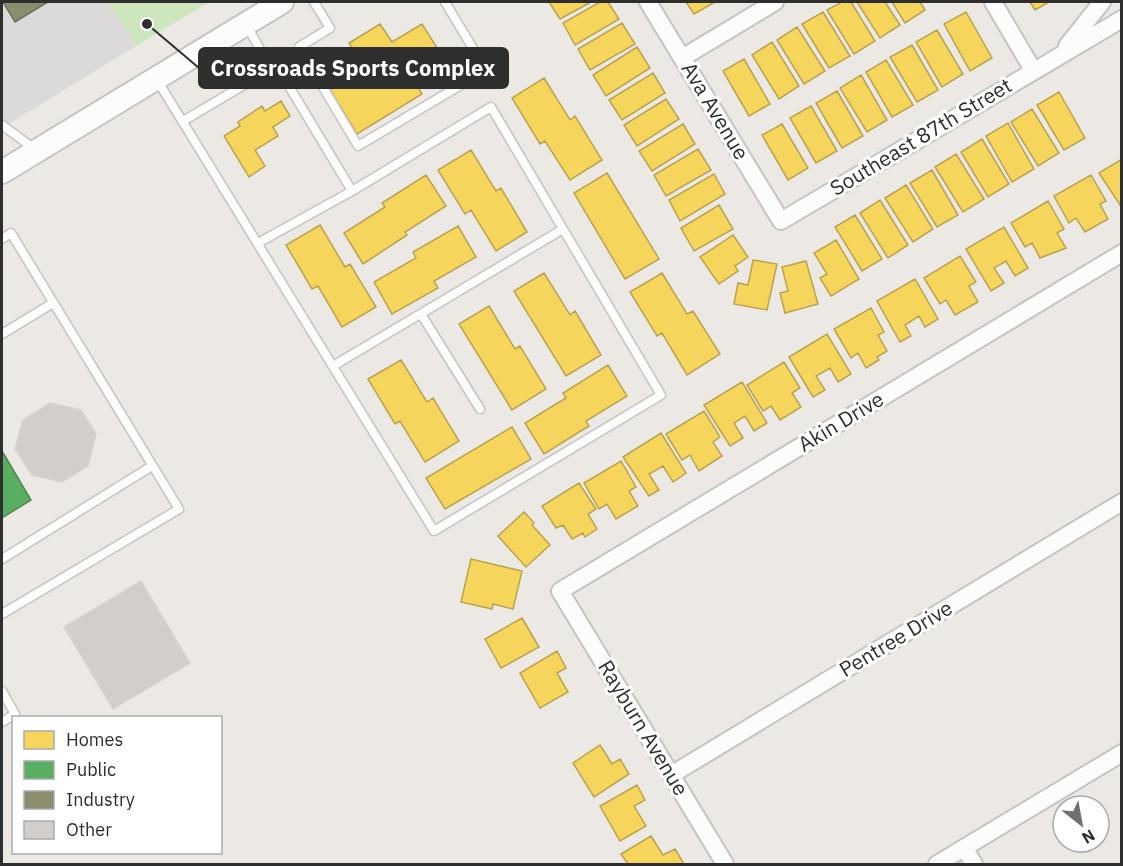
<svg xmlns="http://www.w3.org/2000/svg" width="1123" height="866" font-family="'IBM Plex Sans',sans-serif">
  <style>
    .industrial { fill: #dcd9db }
    .green { fill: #cee6be }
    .homes { fill: #f6d55c; stroke: #baa34e; stroke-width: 1.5 }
    .public { fill: #5aae61; stroke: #4d8852; stroke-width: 1.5 }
    .industry { fill: #8c8c6e; stroke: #70705b; stroke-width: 1.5 }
    .building { fill: #d1cecb; stroke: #d7d4d0; stroke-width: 1.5 }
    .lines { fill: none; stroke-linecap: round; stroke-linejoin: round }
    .lane-casing { stroke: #c5c4c5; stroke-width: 11 }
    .street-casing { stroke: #c5c4c5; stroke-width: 20 }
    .secondary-casing { stroke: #c5c4c5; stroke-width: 26 }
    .lane { stroke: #fcfcfb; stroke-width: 8 }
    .street { stroke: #fcfcfb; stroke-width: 16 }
    .secondary { stroke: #fcfcfb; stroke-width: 22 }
    .labels { text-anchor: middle; stroke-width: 6; stroke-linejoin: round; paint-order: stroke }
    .street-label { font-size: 21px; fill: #2e2e2e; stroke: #fff }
    .leader { fill: none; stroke: #2e2e2e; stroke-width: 2 }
    .callout-dot { fill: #2e2e2e; stroke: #fff; stroke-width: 2 }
    .callout { fill: #2e2e2e; stroke: #2e2e2e; stroke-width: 2 }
    .callout-label { font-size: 22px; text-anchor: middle; font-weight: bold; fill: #fff }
  </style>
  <rect width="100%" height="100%" fill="#ece8e4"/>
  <path class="industrial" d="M 2,2 L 108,2 L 136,46 L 2,128 Z"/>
  <path class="green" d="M 108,2 L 209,2 L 136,46 Z"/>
  <path class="homes" d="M 549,2 L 591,2 L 560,19 Z
    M 600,2 L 608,2 L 619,19 L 575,45 L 563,23 Z
    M 686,2 L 715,2 L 694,14 Z
    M 842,2 L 851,2 L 875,41 L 854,54 L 827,10 Z
    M 857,2 L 885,2 L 900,25 L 880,38 Z
    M 892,2 L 920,2 L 925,10 L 905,23 Z
    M 1030,2 L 1049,2 L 1035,10 Z
    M 823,12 L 850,56 L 829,68 L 802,24 Z
    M 966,12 L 992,58 L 970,71 L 944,24 Z
    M 622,23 L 635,44 L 590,70 L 578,49 Z
    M 380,24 L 392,42 L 422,24 L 446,62 L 415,82 L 422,94 L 357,134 L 325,82 L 360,61 L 349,43 Z
    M 797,27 L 825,71 L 804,84 L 777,40 Z
    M 937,30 L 963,74 L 942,87 L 916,42 Z
    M 772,42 L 799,86 L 779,99 L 752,55 Z
    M 912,45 L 938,90 L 917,102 L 890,57 Z
    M 637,47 L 650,68 L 606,96 L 593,75 Z
    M 744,59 L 770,104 L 749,116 L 723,71 Z
    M 886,60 L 913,105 L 892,117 L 866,72 Z
    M 653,73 L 665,93 L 622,120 L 609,100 Z
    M 861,75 L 887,120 L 867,132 L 840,88 Z
    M 544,78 L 570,120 L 575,116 L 602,160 L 570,180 L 545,141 L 540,144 L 512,98 Z
    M 837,91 L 863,136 L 842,148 L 816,103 Z
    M 1059,92 L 1085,138 L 1064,150 L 1037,105 Z
    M 666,99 L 679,119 L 637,146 L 624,125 Z
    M 281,101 L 290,116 L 273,127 L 278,136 L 255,150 L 265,166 L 249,177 L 224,136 L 240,126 L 238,122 L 262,106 L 265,111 Z
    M 811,106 L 837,151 L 816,163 L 790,118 Z
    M 1032,109 L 1059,153 L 1038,166 L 1011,122 Z
    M 1008,123 L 1034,169 L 1012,182 L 986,136 Z
    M 683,124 L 695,144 L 652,171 L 639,151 Z
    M 782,124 L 808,168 L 788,180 L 762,135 Z
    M 982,139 L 1009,184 L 988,197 L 961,152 Z
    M 698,149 L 711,170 L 666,196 L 654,175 Z
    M 471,150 L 496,191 L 501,188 L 527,232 L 496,251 L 471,210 L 465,214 L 438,170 Z
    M 956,154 L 984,199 L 963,212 L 935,167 Z
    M 1122,159 L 1122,208 L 1099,173 Z
    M 932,170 L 958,215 L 937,227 L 910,183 Z
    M 607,173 L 659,259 L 625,279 L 574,193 Z
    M 714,174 L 725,194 L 680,221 L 669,200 Z
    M 426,175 L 446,206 L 405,232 L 407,235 L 363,264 L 344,233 L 385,207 L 382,203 Z
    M 1091,175 L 1106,201 L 1100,204 L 1108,219 L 1085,232 L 1076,218 L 1069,223 L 1054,196 Z
    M 906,185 L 933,229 L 913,242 L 885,198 Z
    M 880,200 L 908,245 L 888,258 L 860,213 Z
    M 1048,201 L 1064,229 L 1057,233 L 1066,248 L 1040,258 L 1032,243 L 1025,247 L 1011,223 Z
    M 719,205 L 733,229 L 694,251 L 681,228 Z
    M 855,215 L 882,259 L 862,271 L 835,227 Z
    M 320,225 L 345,267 L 350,264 L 376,307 L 342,327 L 318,286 L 312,289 L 286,245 Z
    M 458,226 L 476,257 L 434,281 L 438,288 L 392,314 L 374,282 L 416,258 L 413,252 Z
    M 1004,227 L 1028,268 L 1015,276 L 1006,261 L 994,268 L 1004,283 L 991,291 L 966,249 Z
    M 733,235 L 748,257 L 735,266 L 738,271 L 719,284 L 700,257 Z
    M 836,240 L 859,279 L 831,296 L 820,278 L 827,274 L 814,253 Z
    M 960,256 L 976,282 L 969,286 L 978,302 L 955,315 L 946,300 L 940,304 L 924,278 Z
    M 753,260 L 777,264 L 767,310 L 734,304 L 738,283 L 748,285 Z
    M 806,261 L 818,304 L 785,313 L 780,293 L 788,291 L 782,267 Z
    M 544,273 L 570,315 L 575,311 L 601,355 L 566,376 L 514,291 Z
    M 662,273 L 687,314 L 693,311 L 720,354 L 687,375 L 662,333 L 657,336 L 630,292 Z
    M 915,279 L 938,319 L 925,327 L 919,316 L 905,325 L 911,336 L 900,342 L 877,301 Z
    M 489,306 L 515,349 L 520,346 L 546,389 L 512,410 L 459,324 Z
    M 871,308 L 884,332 L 878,335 L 887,351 L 877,357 L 879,360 L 866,368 L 858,353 L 851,358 L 834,329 Z
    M 827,334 L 851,374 L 838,382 L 830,368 L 816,376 L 825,390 L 813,397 L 789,357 Z
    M 401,360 L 427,402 L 433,398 L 459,441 L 425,462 L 400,421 L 395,424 L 368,379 Z
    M 784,362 L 800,388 L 792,393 L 801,407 L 780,420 L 771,406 L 763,411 L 747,385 Z
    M 608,365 L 627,396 L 586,421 L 589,426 L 544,454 L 525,423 L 566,398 L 563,393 Z
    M 742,382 L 767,423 L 754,431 L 745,416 L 734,423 L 743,438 L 730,446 L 704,405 Z
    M 704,411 L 720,437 L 713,442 L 722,456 L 699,471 L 690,455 L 682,460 L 666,434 Z
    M 512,427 L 531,459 L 445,509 L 426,478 Z
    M 661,433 L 686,473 L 673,482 L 663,466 L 649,474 L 659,490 L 649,496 L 623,457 Z
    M 621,461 L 636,487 L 629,491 L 638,506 L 616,519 L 607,504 L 599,509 L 584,483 Z
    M 579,483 L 596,509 L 588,514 L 597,529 L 585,537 L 583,533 L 572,539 L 563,525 L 556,528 L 542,506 Z
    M 524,512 L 534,523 L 532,525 L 550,545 L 526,567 L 498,536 Z
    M 471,559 L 522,571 L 513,609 L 493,604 L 492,609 L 461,602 Z
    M 522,618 L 539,647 L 501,668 L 485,639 Z
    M 557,651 L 566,668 L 557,673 L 568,692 L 540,708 L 520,673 Z
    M 600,745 L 612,764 L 620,759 L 629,774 L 594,797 L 573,763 Z
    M 637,785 L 645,800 L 634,806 L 646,826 L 620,841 L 600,806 Z
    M 651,836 L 663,855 L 675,849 L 684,864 L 628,864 L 621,854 Z"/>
  <path class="public" d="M 2,451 L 31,500 L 2,518 Z"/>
  <path class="industry" d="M 3,2 L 48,2 L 15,22 Z"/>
  <path class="building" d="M 50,403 L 81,410 L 96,434 L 88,466 L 62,482 L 32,475 L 15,449 L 23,420 Z
    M 141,581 L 190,663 L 113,709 L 64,627 Z"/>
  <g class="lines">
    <defs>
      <path id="lane" d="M 314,2 L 330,28 L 299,47 L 358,146 L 486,70 L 445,2
        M 157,80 L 434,531 L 661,395 L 491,107 L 352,191 L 284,78 L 271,69 L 246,24
        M 183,121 L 271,69
        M 2,125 L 36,150
        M 2,239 L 11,233 L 179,509 L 2,614
        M 258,243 L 352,191
        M 421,314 L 480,409
        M 2,334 L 53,303
        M 333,366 L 563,229
        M 2,559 L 152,466
        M 2,691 L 15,714 L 2,722"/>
      <path id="street" d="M 648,2 L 781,221 L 1122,19
        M 993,2 L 1033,70
        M 1067,46 L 1102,2
        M 682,58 L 775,2
        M 671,775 L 1122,502
        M 964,848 L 974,864
        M 725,864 L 560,591 L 1122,253
        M 937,864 L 1122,753"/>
      <path id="secondary" d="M 2,172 L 282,2"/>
    </defs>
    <use href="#lane" class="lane-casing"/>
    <use href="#street" class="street-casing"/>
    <use href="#secondary" class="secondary-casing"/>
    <use href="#lane" class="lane"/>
    <use href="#street" class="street"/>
    <use href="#secondary" class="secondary"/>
  </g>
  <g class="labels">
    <g class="street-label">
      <text transform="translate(715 111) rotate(59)" y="7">Ava Avenue</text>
      <text transform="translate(921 137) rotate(-31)" y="7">Southeast 87th Street</text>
      <text transform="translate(841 422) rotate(-31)" y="7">Akin Drive</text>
      <text transform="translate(896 639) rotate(-31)" y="7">Pentree Drive</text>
      <text transform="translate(643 728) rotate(59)" y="7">Rayburn Avenue</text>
    </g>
  </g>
  <path class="leader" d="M147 24L199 68"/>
  <circle class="callout-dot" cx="147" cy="24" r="6"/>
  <rect class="callout" x="199" y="48" width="309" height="40" rx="6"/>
  <g class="callout-label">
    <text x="353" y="76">Crossroads Sports Complex</text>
  </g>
  <rect width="1123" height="866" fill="none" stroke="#2e2e2e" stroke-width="6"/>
  <rect x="12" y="716" width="210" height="138" fill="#ffffff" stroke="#ababab" stroke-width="1.5"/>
  <rect x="24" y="731" width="30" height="18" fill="#f6d55c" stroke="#ababab" stroke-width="1.5"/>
  <text x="66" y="746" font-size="18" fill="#2e2e2e">Homes</text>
  <rect x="24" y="761" width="30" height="18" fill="#5aae61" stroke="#ababab" stroke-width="1.5"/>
  <text x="66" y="776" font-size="18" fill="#2e2e2e">Public</text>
  <rect x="24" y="791" width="30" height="18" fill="#8c8c6e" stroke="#ababab" stroke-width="1.5"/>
  <text x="66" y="806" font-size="18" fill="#2e2e2e">Industry</text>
  <rect x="24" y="821" width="30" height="18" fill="#d1cecb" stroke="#ababab" stroke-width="1.5"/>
  <text x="66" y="836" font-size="18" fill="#2e2e2e">Other</text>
  <g transform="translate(1081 824) rotate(149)"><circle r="28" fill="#ffffff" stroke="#ababab" stroke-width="1.5"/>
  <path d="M0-4.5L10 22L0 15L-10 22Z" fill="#706f6e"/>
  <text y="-9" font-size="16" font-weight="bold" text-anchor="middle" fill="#2e2e2e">N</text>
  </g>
</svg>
